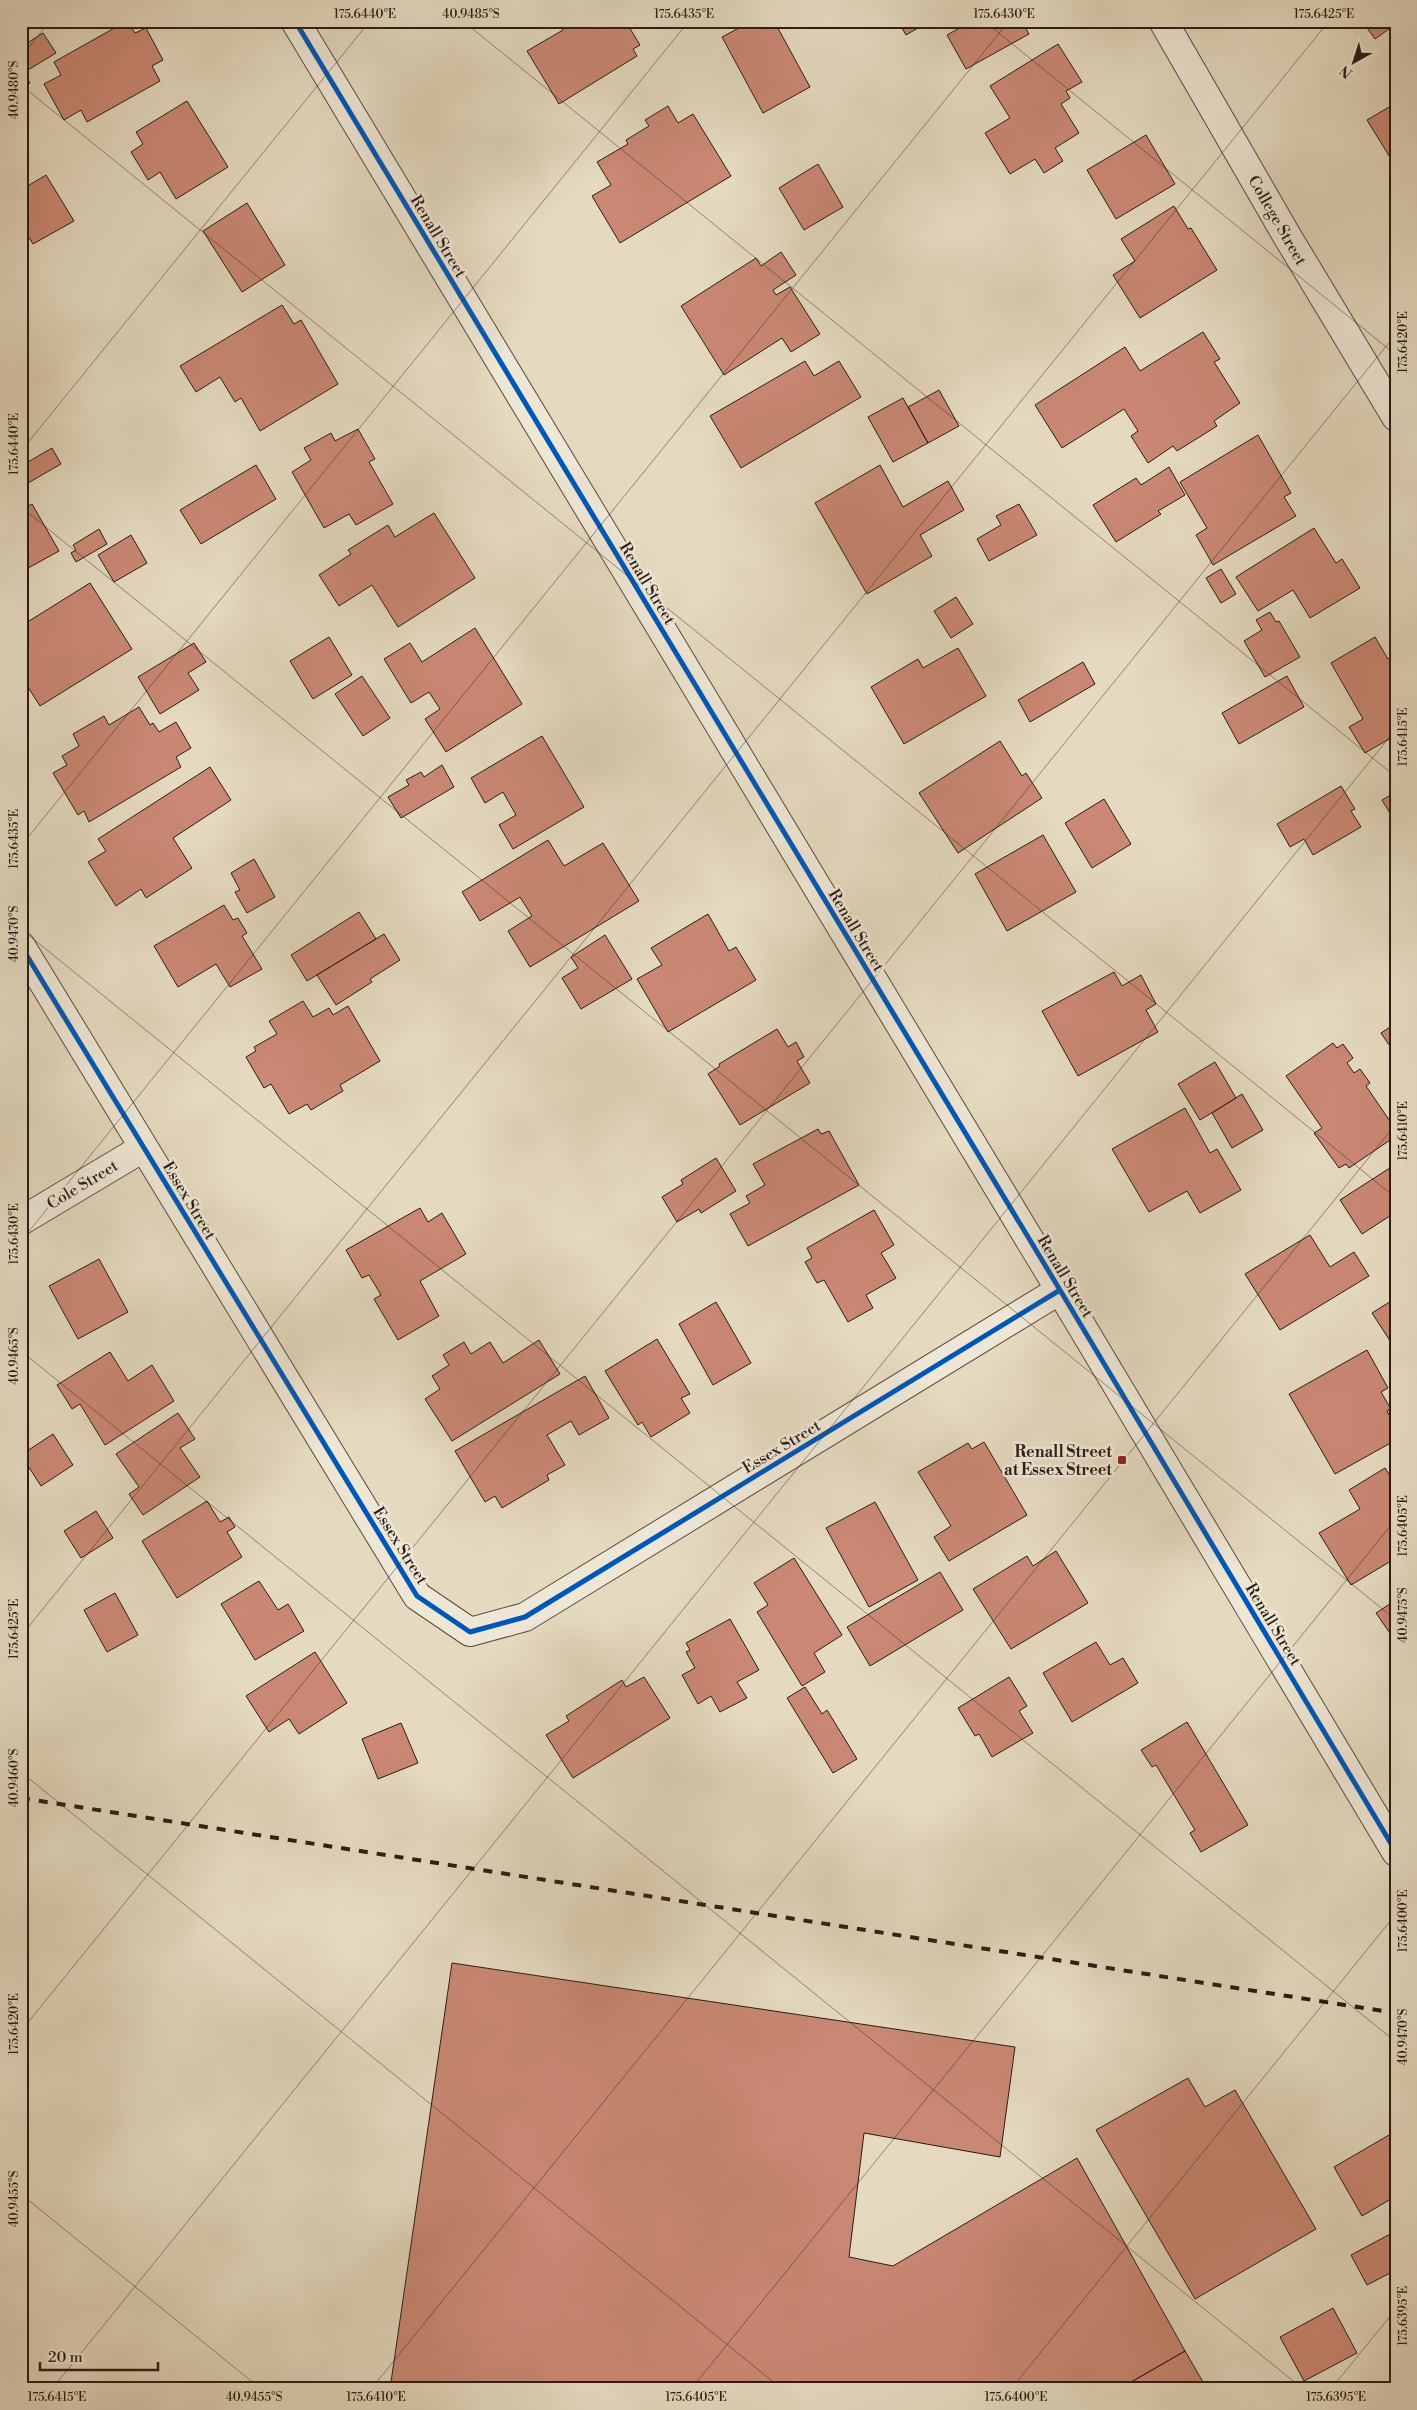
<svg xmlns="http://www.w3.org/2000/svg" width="1417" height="2410" font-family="'Libre Bodoni',serif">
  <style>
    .building { fill: #ca8874; stroke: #2a1c15 }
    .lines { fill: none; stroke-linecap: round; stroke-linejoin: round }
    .minor-casing { stroke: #594c40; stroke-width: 30 }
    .tertiary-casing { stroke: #594c40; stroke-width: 30 }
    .minor { stroke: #eee7d6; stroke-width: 28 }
    .tertiary { stroke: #eee7d6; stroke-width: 28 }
    .rail { stroke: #2a1c15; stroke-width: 4; stroke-dasharray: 9 9; stroke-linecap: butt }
    .cycleway-casing { stroke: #eee7d6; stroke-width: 8 }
    .cycleway { stroke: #0057b8; stroke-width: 5 }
    .ticks { fill: none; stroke: #2a1c15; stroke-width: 1; stroke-opacity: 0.45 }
    .poi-dot { fill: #8f2418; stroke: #eee7d6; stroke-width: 2 }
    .labels { text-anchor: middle; stroke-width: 5; stroke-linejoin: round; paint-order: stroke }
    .street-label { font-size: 16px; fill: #2a1c15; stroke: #eee7d6 }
    .poi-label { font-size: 16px; font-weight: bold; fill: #2a1c15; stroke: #eee7d6; text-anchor: end }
    .neatline { fill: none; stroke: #2a1c15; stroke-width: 2 }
    .ticks-label { font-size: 12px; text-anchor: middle; fill: #2a1c15 }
  </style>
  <rect width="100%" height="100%" fill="#e5dac0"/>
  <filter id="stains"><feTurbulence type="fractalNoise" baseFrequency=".004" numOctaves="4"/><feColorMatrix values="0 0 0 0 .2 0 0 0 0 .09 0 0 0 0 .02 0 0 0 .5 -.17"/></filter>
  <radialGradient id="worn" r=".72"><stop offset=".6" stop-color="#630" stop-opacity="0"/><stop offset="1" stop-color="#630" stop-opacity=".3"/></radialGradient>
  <path class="building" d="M 21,21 L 43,21 L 21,34 Z
    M 127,21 L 135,33 L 146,28 L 163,60 L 152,66 L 160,81 L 87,122 L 81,110 L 64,120 L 44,84 L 61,75 L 54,62 Z
    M 564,21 L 616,21 L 619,26 L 626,22 L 640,45 L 633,49 L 637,56 L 559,104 L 527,51 L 563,30 L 559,25 Z
    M 752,21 L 774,21 L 810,87 L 763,113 L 722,37 Z
    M 898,21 L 930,21 L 906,35 Z
    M 972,21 L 1022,21 L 1029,34 L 966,69 L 947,35 Z
    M 1362,21 L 1396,21 L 1396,24 L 1375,39 Z
    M 43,33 L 56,53 L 23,73 L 30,83 L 21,88 L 21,47 Z
    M 1058,44 L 1082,82 L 1066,91 L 1070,98 L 1061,104 L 1079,133 L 1055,148 L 1063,161 L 1044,173 L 1035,159 L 1010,174 L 985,133 L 1010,118 L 990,86 Z
    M 187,101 L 228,167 L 176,199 L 160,172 L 148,180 L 131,152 L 143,144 L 136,132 Z
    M 1396,103 L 1396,167 L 1367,120 Z
    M 668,106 L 678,123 L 693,114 L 731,176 L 620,243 L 592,196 L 611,185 L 597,162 L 628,144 L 626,140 L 649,126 L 645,120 Z
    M 1146,135 L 1175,184 L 1116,219 L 1087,170 Z
    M 818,164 L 843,207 L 804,230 L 779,188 Z
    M 46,175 L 74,221 L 33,244 L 21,224 L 21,190 Z
    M 247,203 L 285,265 L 242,292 L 203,231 Z
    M 1174,206 L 1188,229 L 1191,228 L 1217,270 L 1140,318 L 1113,275 L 1135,261 L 1121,239 Z
    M 781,252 L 796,275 L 773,290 L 776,295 L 790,287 L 820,334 L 791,352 L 782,338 L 724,375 L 681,306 L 756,258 L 761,266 Z
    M 282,305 L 294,324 L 301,320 L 338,384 L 260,431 L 241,398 L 235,402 L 220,377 L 196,392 L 180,366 Z
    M 1203,332 L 1220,359 L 1214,362 L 1240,403 L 1214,421 L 1217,426 L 1177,451 L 1173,446 L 1148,463 L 1131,436 L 1138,431 L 1124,409 L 1062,448 L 1035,405 L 1125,347 L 1140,371 Z
    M 805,361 L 814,376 L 839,361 L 861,397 L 741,468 L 710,416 Z
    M 939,390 L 959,426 L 928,443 L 908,407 Z
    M 903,398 L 928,443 L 893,462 L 868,417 Z
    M 358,429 L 375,459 L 369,462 L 393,504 L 356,525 L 349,514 L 324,528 L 292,472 L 311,460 L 304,448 L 331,433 L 335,441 Z
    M 1258,435 L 1291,493 L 1284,497 L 1296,516 L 1213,565 L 1196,535 L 1207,528 L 1180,482 Z
    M 52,448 L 61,464 L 21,487 L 21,466 Z
    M 256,465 L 276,499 L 201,544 L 180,510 Z
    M 880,465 L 903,507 L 948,481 L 964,510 L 920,535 L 932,556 L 867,594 L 815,503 Z
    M 1169,467 L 1185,495 L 1158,511 L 1161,514 L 1116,542 L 1093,505 L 1136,478 L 1141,485 Z
    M 32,504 L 59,551 L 21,572 L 21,510 Z
    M 1019,504 L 1037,535 L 989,561 L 977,539 L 1001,525 L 996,516 Z
    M 434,513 L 475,578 L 398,627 L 372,585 L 339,606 L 319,575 L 351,554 L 348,550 L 388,525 L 395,537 Z
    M 1314,528 L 1336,563 L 1342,559 L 1360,588 L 1310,618 L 1293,590 L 1258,611 L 1236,577 Z
    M 99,529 L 107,544 L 76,562 L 71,553 L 76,550 L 73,545 Z
    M 131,535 L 147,563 L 114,582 L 98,555 Z
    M 1221,569 L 1236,594 L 1221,603 L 1206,578 Z
    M 90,583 L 132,649 L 40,706 L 21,676 L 21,626 Z
    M 956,597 L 973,624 L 951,638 L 934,611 Z
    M 1270,612 L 1276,622 L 1279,621 L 1300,657 L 1265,677 L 1244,641 L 1262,630 L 1256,620 Z
    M 475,628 L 522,704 L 446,752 L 425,719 L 440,709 L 429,692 L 411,703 L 384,659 L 410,643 L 422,662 Z
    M 329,637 L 352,675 L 313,699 L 290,661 Z
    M 1375,637 L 1388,659 L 1396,654 L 1396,735 L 1365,753 L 1349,727 L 1363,719 L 1331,663 Z
    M 194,643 L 206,662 L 188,673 L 199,690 L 160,714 L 138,677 Z
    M 958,648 L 986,696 L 904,744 L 871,687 L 918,659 L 923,668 Z
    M 1083,662 L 1095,684 L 1030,722 L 1018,700 Z
    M 362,676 L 390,718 L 363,736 L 335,694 Z
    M 1287,676 L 1304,707 L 1239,744 L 1222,713 Z
    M 139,707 L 150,725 L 153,723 L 159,732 L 176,722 L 191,748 L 176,757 L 181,767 L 89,822 L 84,811 L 78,815 L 53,773 L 67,765 L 62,756 L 79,746 L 73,734 L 104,716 L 109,725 Z
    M 542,736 L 584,807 L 513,849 L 499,825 L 516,815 L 503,792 L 485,803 L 471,778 Z
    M 1000,741 L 1022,776 L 1026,773 L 1042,798 L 958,853 L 919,793 Z
    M 442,765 L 454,787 L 401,818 L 388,797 L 409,785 L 406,780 L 421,772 L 424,777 Z
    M 210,767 L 231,800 L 173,838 L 192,868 L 146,898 L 141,889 L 116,906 L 88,862 L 106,851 L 98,839 Z
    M 1341,786 L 1355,809 L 1351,811 L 1361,827 L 1313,855 L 1304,839 L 1290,847 L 1277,824 Z
    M 1396,792 L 1396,823 L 1382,800 Z
    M 1104,799 L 1131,844 L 1092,868 L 1065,823 Z
    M 1043,835 L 1076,892 L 1007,931 L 975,874 Z
    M 548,840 L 564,866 L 603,843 L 639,901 L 530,967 L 508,931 L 532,916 L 520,897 L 480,921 L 462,892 Z
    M 254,859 L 275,897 L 247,913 L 235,892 L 240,890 L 231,873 Z
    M 224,905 L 233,920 L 238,918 L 247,933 L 242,936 L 262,969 L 230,987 L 216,964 L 178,987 L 154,946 Z
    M 359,912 L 376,939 L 307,981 L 291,955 Z
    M 708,914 L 729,951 L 736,947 L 756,980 L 668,1032 L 637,979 L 662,965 L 651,948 Z
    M 384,934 L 400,960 L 370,979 L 372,982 L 336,1005 L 317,975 Z
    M 605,935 L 632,979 L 581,1009 L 562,978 L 578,968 L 571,957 Z
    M 1114,972 L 1122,986 L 1141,975 L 1156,1004 L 1146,1010 L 1158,1032 L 1078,1076 L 1042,1011 Z
    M 303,1001 L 313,1017 L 329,1008 L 333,1015 L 348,1006 L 380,1061 L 340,1085 L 343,1091 L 311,1110 L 307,1104 L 289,1114 L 271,1084 L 264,1088 L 246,1057 L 256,1051 L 254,1047 L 277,1034 L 269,1021 Z
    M 1396,1023 L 1396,1055 L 1381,1033 Z
    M 777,1029 L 788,1047 L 796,1042 L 804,1057 L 797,1061 L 810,1083 L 740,1125 L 708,1074 L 720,1066 L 719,1064 Z
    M 1333,1043 L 1337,1048 L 1343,1044 L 1353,1058 L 1347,1063 L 1354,1073 L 1360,1069 L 1370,1083 L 1366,1086 L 1396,1130 L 1396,1136 L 1349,1168 L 1346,1164 L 1339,1168 L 1314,1133 L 1322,1128 L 1286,1076 Z
    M 1215,1062 L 1236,1098 L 1200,1120 L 1178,1084 Z
    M 1242,1094 L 1263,1130 L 1232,1148 L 1212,1113 Z
    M 1185,1108 L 1210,1153 L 1217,1149 L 1241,1190 L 1200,1213 L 1187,1191 L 1149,1212 L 1112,1149 Z
    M 818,1129 L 821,1134 L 829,1131 L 859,1185 L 748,1246 L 730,1214 L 750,1203 L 746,1196 L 765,1185 L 753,1164 Z
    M 716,1158 L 736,1191 L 701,1213 L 699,1209 L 677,1222 L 662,1197 L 683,1184 L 681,1180 Z
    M 1396,1164 L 1396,1212 L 1362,1234 L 1340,1200 Z
    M 420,1208 L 428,1222 L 442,1213 L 466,1254 L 420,1281 L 439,1316 L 398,1340 L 374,1299 L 381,1295 L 369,1275 L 362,1278 L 346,1250 Z
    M 874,1210 L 894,1245 L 881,1253 L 896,1278 L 866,1295 L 873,1308 L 848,1322 L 824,1280 L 817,1283 L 805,1262 L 812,1258 L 807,1248 Z
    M 1310,1235 L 1330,1267 L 1354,1252 L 1369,1276 L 1280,1330 L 1245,1274 Z
    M 99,1259 L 128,1312 L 78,1339 L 49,1286 Z
    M 1396,1298 L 1396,1350 L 1372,1313 Z
    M 716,1302 L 751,1363 L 713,1385 L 679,1324 Z
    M 657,1339 L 690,1394 L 681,1398 L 690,1413 L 651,1437 L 642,1422 L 638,1425 L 605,1371 Z
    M 539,1340 L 560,1374 L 452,1441 L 425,1399 L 440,1389 L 432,1376 L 449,1365 L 443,1355 L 464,1342 L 471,1354 L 490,1342 L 503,1363 Z
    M 1367,1350 L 1388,1388 L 1381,1392 L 1391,1409 L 1387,1411 L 1396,1427 L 1396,1440 L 1335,1474 L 1289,1394 Z
    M 110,1352 L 128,1381 L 152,1365 L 174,1401 L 105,1445 L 80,1404 L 72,1409 L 57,1385 Z
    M 585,1376 L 609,1418 L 579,1435 L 571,1421 L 547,1435 L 565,1465 L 547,1475 L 549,1480 L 502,1508 L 495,1496 L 485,1502 L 455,1451 Z
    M 178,1413 L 195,1439 L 180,1448 L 200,1477 L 143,1515 L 129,1494 L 139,1487 L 116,1454 Z
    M 53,1434 L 73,1465 L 41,1486 L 21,1455 Z
    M 984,1442 L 1027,1515 L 949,1561 L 934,1537 L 951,1526 L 918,1472 L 968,1443 L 972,1449 Z
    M 1385,1468 L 1396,1485 L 1396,1558 L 1351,1585 L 1319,1533 L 1360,1509 L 1349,1490 Z
    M 207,1501 L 220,1522 L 229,1517 L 235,1527 L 227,1532 L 242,1557 L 177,1598 L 142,1541 Z
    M 875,1502 L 918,1580 L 869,1607 L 826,1528 Z
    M 96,1511 L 113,1538 L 81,1558 L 64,1531 Z
    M 1056,1551 L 1088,1603 L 1011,1649 L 973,1589 L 1027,1556 L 1033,1566 Z
    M 794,1558 L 842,1635 L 814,1653 L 825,1672 L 802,1686 L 757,1612 L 768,1605 L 754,1583 Z
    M 940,1572 L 963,1610 L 870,1666 L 847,1627 Z
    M 259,1581 L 278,1610 L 288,1604 L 304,1631 L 255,1660 L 221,1604 Z
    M 115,1593 L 138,1635 L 107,1652 L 84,1610 Z
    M 1396,1600 L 1396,1642 L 1376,1613 Z
    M 730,1619 L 759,1670 L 737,1682 L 747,1698 L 720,1712 L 711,1696 L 698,1704 L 682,1675 L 695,1668 L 686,1652 L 690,1650 L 686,1643 Z
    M 1096,1642 L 1110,1665 L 1123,1658 L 1138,1683 L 1072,1722 L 1043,1673 Z
    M 315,1652 L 347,1703 L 299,1734 L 289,1719 L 269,1732 L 246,1696 Z
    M 644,1677 L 670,1718 L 573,1778 L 546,1735 L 569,1721 L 566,1716 L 622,1680 L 626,1687 Z
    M 1009,1677 L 1027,1706 L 1019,1711 L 1033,1733 L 992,1757 L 979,1734 L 975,1736 L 958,1708 Z
    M 805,1687 L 822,1714 L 827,1710 L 857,1759 L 833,1773 L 787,1698 Z
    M 1187,1722 L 1248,1825 L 1201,1852 L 1190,1833 L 1195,1830 L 1156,1765 L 1152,1767 L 1141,1750 Z
    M 401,1723 L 418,1763 L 378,1779 L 362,1739 Z
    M 452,1963 L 1015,2047 L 1000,2157 L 864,2133 L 849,2257 L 893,2266 L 1077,2158 L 1185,2351 L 1119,2389 L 390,2389 Z
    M 1188,2078 L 1205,2107 L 1235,2090 L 1316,2229 L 1195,2299 L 1096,2130 Z
    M 1396,2131 L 1396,2196 L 1362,2216 L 1334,2167 Z
    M 1396,2231 L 1396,2270 L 1367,2285 L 1351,2255 Z
    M 1333,2308 L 1357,2353 L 1304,2381 L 1280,2337 Z
    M 1185,2351 L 1207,2389 L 1119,2389 Z"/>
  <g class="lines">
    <defs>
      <path id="minor" d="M 1163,21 L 1287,236 L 1396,417
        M 21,946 L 417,1596 L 470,1632 L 525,1617 L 1060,1290
        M 21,1221 L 143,1148"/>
      <path id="tertiary" d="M 295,21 L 1060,1290 L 1396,1852"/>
    </defs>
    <use href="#minor" class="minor-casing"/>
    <use href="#tertiary" class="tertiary-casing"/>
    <use href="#minor" class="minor"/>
    <use href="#tertiary" class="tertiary"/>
    <path class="rail" d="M 21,1798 L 1396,2013"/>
    <defs>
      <path id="cycleway" d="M 295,21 L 1060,1290 L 1396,1852
        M 21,946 L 417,1596 L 470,1632 L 525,1617 L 1060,1290"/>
    </defs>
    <use href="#cycleway" class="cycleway-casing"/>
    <use href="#cycleway" class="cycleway"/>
  </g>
  <path class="ticks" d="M 463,21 L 1396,777M 984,21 L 1396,355M 21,57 L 50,21M 21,85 L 1396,1198M 21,451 L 370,21M 21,507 L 1396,1620M 21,846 L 689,21M 21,929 L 1396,2042M 21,1241 L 1009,21M 21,1351 L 1303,2389M 21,1636 L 1329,21M 21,1772 L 782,2389M 21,2031 L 1396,334M 21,2194 L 261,2389M 52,2389 L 1396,729M 371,2389 L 1396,1124M 691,2389 L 1396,1519M 1011,2389 L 1396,1914M 1331,2389 L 1396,2309"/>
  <rect class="poi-dot" x="1117" y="1455" width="10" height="10" rx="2.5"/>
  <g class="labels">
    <g class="street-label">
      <text transform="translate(1278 220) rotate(60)" y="6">College Street</text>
      <text transform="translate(439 236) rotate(59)" y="6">Renall Street</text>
      <text transform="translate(648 583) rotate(59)" y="6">Renall Street</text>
      <text transform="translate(857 930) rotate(59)" y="6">Renall Street</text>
      <text transform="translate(82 1184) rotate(-31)" y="6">Cole Street</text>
      <text transform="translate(190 1200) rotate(59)" y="6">Essex Street</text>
      <text transform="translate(1066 1276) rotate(59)" y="6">Renall Street</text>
      <text transform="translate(781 1446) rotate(-31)" y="6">Essex Street</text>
      <text transform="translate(401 1545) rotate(58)" y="6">Essex Street</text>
      <text transform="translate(1274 1624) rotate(59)" y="6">Renall Street</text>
    </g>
    <g class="poi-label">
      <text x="1112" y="1457">Renall Street<tspan x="1112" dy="18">at Essex Street</tspan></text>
    </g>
  </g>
  <rect width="1417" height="2410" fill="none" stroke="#e5dac0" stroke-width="55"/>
  <g transform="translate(1354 62) rotate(219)" stroke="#eee7d6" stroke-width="4" paint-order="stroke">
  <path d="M0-4L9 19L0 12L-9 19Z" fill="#2a1c15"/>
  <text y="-8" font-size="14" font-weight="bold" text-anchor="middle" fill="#2a1c15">N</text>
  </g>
  <path d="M40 2362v8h118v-8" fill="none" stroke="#2a1c15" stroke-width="2.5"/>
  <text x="48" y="2362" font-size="15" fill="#2a1c15" stroke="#eee7d6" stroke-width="4" paint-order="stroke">20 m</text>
  <rect x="28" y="28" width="1362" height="2354" class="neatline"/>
  <g class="ticks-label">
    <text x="365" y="18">175.6440°E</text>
    <text x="471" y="18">40.9485°S</text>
    <text x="684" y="18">175.6435°E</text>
    <text x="1004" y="18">175.6430°E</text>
    <text x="1324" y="18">175.6425°E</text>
    <text transform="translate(14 90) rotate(-90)" y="4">40.9480°S</text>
    <text transform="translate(1403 342) rotate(-90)" y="4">175.6420°E</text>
    <text transform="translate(14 444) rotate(-90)" y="4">175.6440°E</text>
    <text transform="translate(1403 737) rotate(-90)" y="4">175.6415°E</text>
    <text transform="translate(14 839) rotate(-90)" y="4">175.6435°E</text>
    <text transform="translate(14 934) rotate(-90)" y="4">40.9470°S</text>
    <text transform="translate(1403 1131) rotate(-90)" y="4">175.6410°E</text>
    <text transform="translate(14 1234) rotate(-90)" y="4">175.6430°E</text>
    <text transform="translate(14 1356) rotate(-90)" y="4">40.9465°S</text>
    <text transform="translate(1403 1526) rotate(-90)" y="4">175.6405°E</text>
    <text transform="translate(1403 1615) rotate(-90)" y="4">40.9475°S</text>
    <text transform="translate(14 1629) rotate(-90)" y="4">175.6425°E</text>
    <text transform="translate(14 1778) rotate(-90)" y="4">40.9460°S</text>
    <text transform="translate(1403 1921) rotate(-90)" y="4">175.6400°E</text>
    <text transform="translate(14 2024) rotate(-90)" y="4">175.6420°E</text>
    <text transform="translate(1403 2037) rotate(-90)" y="4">40.9470°S</text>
    <text transform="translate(14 2199) rotate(-90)" y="4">40.9455°S</text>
    <text transform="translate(1403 2316) rotate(-90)" y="4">175.6395°E</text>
    <text x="57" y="2401">175.6415°E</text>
    <text x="254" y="2401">40.9455°S</text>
    <text x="376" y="2401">175.6410°E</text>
    <text x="696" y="2401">175.6405°E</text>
    <text x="1016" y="2401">175.6400°E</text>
    <text x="1336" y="2401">175.6395°E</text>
  </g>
  <rect width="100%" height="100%" filter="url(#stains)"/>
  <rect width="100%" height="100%" fill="url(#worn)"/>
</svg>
